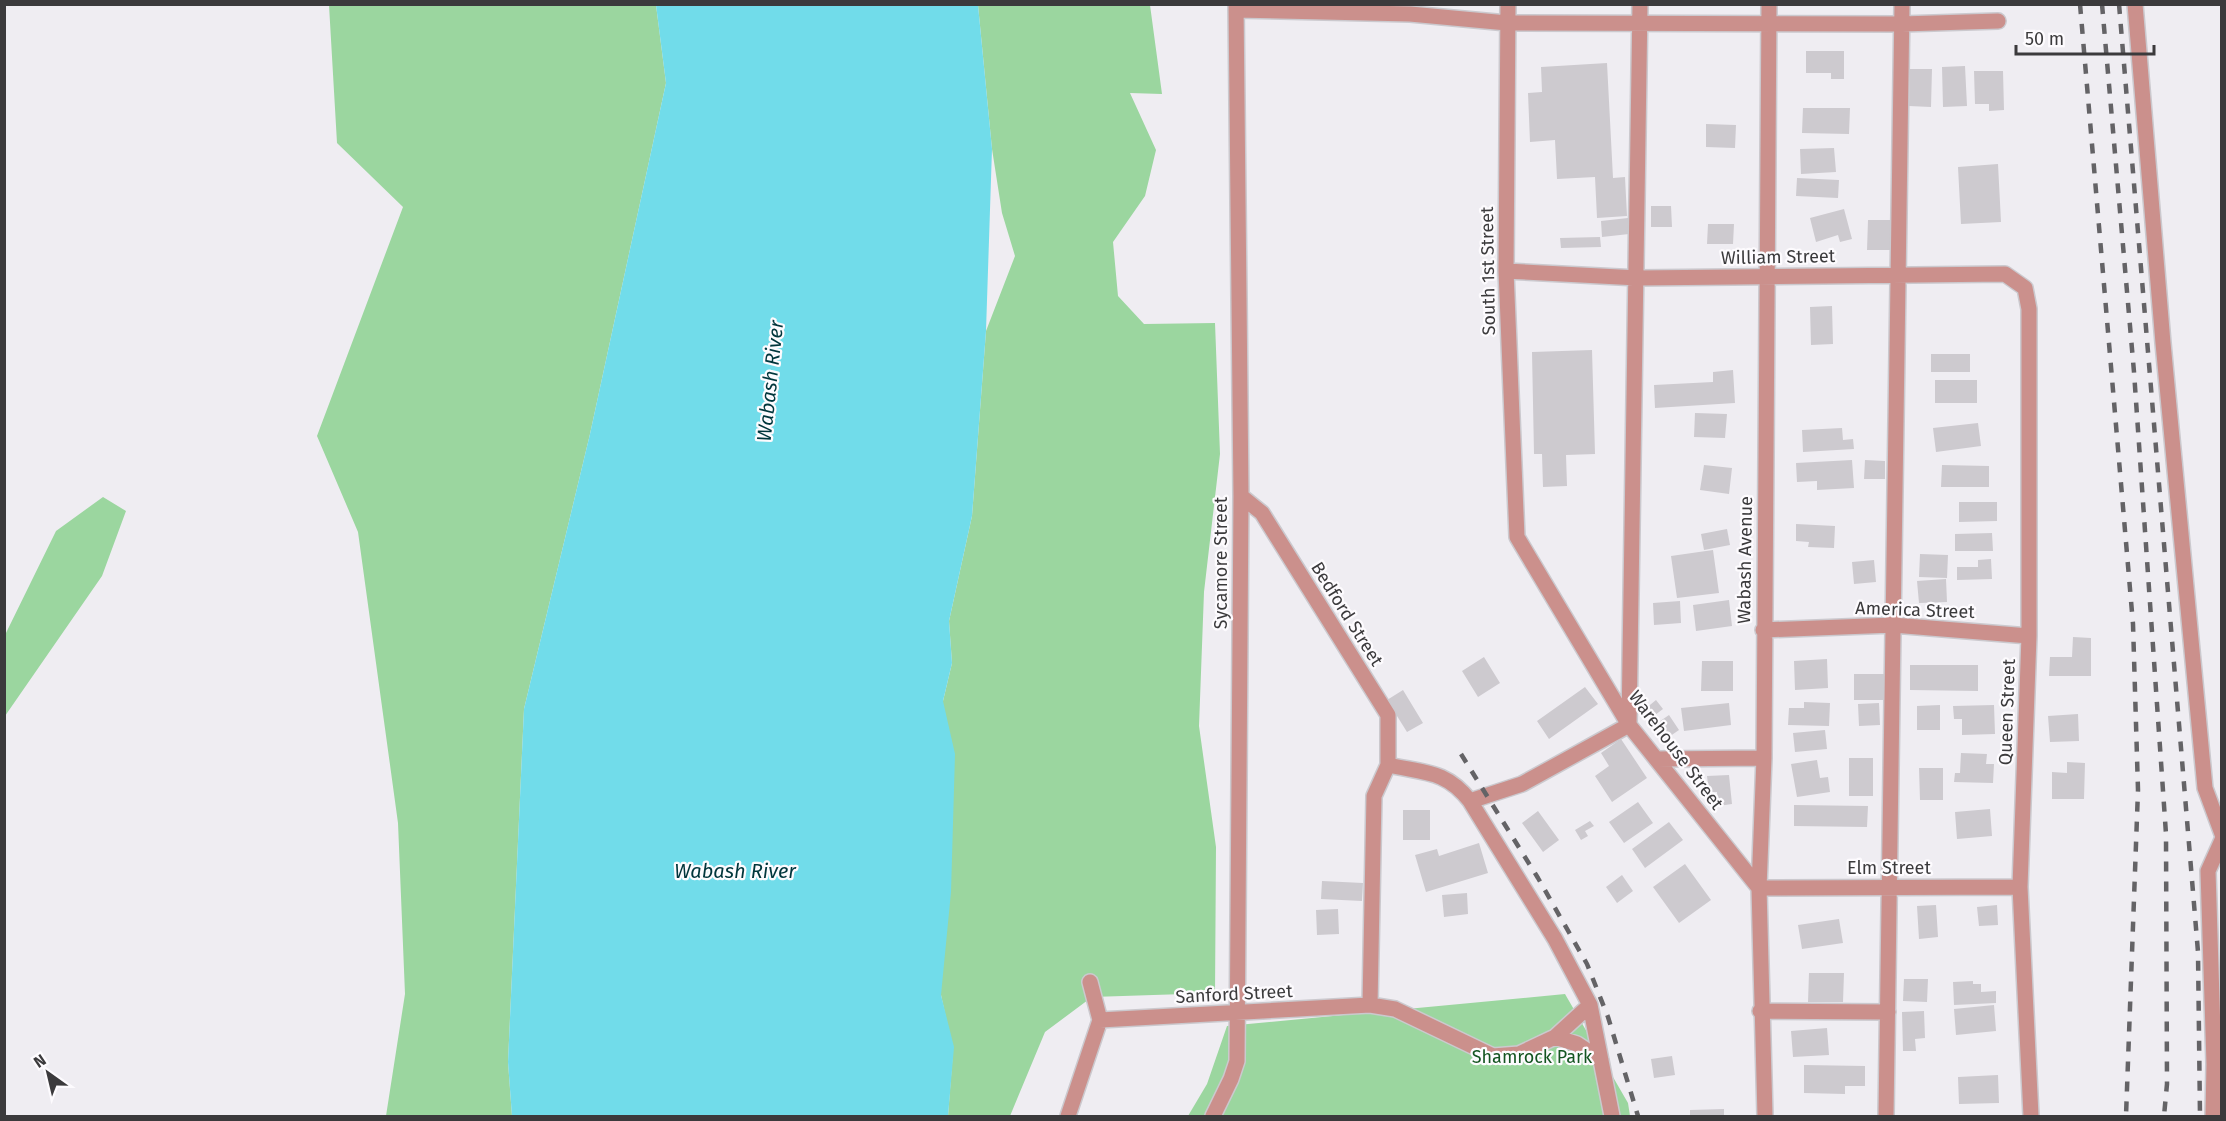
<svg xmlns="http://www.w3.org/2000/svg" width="2226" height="1121" font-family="'Fira Sans',sans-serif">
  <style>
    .green { fill: #9bd69f }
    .water { fill: #71dcea }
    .building { fill: #cdcacf }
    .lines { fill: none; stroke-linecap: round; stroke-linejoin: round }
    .minor-casing { stroke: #cbc9ce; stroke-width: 18 }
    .minor { stroke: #cb908c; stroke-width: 15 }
    .rail { stroke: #646366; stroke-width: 4.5; stroke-dasharray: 10 10; stroke-linecap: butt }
    .labels { text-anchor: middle; stroke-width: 4.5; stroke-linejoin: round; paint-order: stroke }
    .street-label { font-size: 18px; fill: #3b3a3c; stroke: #fdfbfe }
    .park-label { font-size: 18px; fill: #145521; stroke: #fdfbfe }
    .water-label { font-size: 20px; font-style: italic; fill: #00363c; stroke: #fdfbfe }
  </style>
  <rect width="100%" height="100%" fill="#efedf2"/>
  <path class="green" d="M 329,5 L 656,5 L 666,83 L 590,434 L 524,709 L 508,1062 L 512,1116 L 386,1116 L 405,994 L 398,823 L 358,532 L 317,436 L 403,207 L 337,143 Z
    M 978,5 L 1150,5 L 1162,94 L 1130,93 L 1156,150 L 1145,196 L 1113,242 L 1118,296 L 1144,324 L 1215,323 L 1220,454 L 1204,592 L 1199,726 L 1216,847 L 1215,993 L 1092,997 L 1045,1032 L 1010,1116 L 948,1116 L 953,1051 L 941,995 L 943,701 L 952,663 L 949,621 L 972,516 L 986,331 L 1015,256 L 1002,213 L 992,149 Z
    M 103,497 L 126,511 L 102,576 L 5,716 L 5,635 L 56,531 Z
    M 1565,994 L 1628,1103 L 1630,1116 L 1188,1116 L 1207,1084 L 1227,1026 Z"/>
  <path class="water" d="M 656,5 L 978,5 L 992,149 L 986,331 L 972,516 L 949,621 L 952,663 L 943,701 L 955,754 L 951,892 L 941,995 L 954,1047 L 948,1116 L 512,1116 L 508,1062 L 524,709 L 590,434 L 666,83 Z"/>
  <path class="building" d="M 1806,51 L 1844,51 L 1844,79 L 1831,79 L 1831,73 L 1806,73 Z
    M 1607,63 L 1613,178 L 1625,177 L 1627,216 L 1597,218 L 1595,177 L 1557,179 L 1555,140 L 1530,142 L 1528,93 L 1542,92 L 1541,67 Z
    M 1965,66 L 1967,106 L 1943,107 L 1942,67 Z
    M 1910,69 L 1932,69 L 1931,107 L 1909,106 Z
    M 1974,71 L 2003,71 L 2004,110 L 1989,111 L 1989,104 L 1975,104 Z
    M 1803,108 L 1850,108 L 1849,134 L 1802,133 Z
    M 1706,124 L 1736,125 L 1735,148 L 1706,147 Z
    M 1834,148 L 1836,172 L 1801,174 L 1800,149 Z
    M 1998,164 L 2001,222 L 1961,224 L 1958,167 Z
    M 1797,178 L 1839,180 L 1838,198 L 1796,196 Z
    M 1651,206 L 1671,206 L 1672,227 L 1651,227 Z
    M 1844,209 L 1852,239 L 1840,242 L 1838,235 L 1816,242 L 1810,218 Z
    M 1628,218 L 1629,234 L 1602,237 L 1601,221 Z
    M 1868,220 L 1894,220 L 1893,250 L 1867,250 Z
    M 1708,224 L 1734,224 L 1733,244 L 1707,244 Z
    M 1600,237 L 1601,247 L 1561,248 L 1560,238 Z
    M 1832,306 L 1833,344 L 1811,345 L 1810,307 Z
    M 1592,350 L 1595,454 L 1566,455 L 1567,486 L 1543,487 L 1542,454 L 1534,454 L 1532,352 Z
    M 1931,354 L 1970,354 L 1970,372 L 1931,372 Z
    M 1733,370 L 1735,403 L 1655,408 L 1654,385 L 1713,382 L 1713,372 Z
    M 1935,380 L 1977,380 L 1977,403 L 1935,403 Z
    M 1695,413 L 1727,414 L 1725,438 L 1694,437 Z
    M 1978,423 L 1981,446 L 1936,452 L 1933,428 Z
    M 1842,428 L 1843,440 L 1853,439 L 1854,449 L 1803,452 L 1802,430 Z
    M 1852,460 L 1854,488 L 1817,490 L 1817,481 L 1797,482 L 1796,463 Z
    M 1865,460 L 1885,461 L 1885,479 L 1864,479 Z
    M 1704,465 L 1732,468 L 1729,494 L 1700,490 Z
    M 1942,465 L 1989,466 L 1989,487 L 1941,487 Z
    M 1959,502 L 1997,502 L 1997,521 L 1959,522 Z
    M 1796,524 L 1835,526 L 1834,548 L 1808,547 L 1809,542 L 1796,541 Z
    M 1727,529 L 1730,545 L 1704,550 L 1701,534 Z
    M 1992,533 L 1993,551 L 1955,551 L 1955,534 Z
    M 1713,550 L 1719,593 L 1677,598 L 1671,556 Z
    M 1920,554 L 1948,555 L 1947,578 L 1919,577 Z
    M 1991,559 L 1992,579 L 1957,580 L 1957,567 L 1978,567 L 1978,560 Z
    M 1874,560 L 1876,582 L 1854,584 L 1852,562 Z
    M 1946,579 L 1947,602 L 1919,603 L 1917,581 Z
    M 1729,600 L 1732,626 L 1696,631 L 1693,605 Z
    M 1680,601 L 1681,623 L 1654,625 L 1653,603 Z
    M 2073,637 L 2091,638 L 2091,676 L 2049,676 L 2050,657 L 2072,657 Z
    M 1484,657 L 1500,683 L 1478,697 L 1462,671 Z
    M 1827,659 L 1828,688 L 1795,690 L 1794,661 Z
    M 1702,661 L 1733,661 L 1733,691 L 1701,691 Z
    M 1910,665 L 1978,665 L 1978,691 L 1910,690 Z
    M 1854,674 L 1886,674 L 1886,700 L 1854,700 Z
    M 1585,687 L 1598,704 L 1549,739 L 1537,721 Z
    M 1403,690 L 1423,723 L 1407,732 L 1387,700 Z
    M 1656,700 L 1663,709 L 1651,718 L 1645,709 Z
    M 1804,702 L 1830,703 L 1829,726 L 1788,725 L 1789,708 L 1804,708 Z
    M 1729,703 L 1731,725 L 1684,731 L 1681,708 Z
    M 1879,703 L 1880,725 L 1859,726 L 1858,704 Z
    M 1940,705 L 1940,730 L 1917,730 L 1917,706 Z
    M 1994,705 L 1995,734 L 1962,735 L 1962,719 L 1954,719 L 1953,706 Z
    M 2078,714 L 2079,741 L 2050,742 L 2048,716 Z
    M 1669,715 L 1679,730 L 1663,741 L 1653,726 Z
    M 1825,730 L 1827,749 L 1795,752 L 1793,733 Z
    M 1621,739 L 1647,778 L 1612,802 L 1595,776 L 1609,766 L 1601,753 Z
    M 1961,753 L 1987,754 L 1986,764 L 1994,764 L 1993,783 L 1954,782 L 1955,773 L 1960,773 Z
    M 1849,758 L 1873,758 L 1873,796 L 1849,796 Z
    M 1817,760 L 1820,778 L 1828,777 L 1830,792 L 1797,797 L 1791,764 Z
    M 2067,762 L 2085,763 L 2084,799 L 2052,799 L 2052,772 L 2067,773 Z
    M 1919,768 L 1943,768 L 1943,800 L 1920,800 Z
    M 1729,775 L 1732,804 L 1718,806 L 1717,792 L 1709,792 L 1707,776 Z
    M 1638,802 L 1653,823 L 1624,843 L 1609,822 Z
    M 1794,805 L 1868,806 L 1867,827 L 1794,826 Z
    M 1990,809 L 1992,836 L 1957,839 L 1955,812 Z
    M 1403,810 L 1430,810 L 1430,840 L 1403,840 Z
    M 1538,811 L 1559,840 L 1543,852 L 1522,823 Z
    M 1590,821 L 1594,826 L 1585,831 L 1588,836 L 1581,840 L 1575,830 Z
    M 1669,822 L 1683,840 L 1645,868 L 1632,849 Z
    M 1479,843 L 1488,873 L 1426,892 L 1415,855 L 1437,849 L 1439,856 Z
    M 1685,864 L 1711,900 L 1679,923 L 1653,887 Z
    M 1622,875 L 1633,891 L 1617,903 L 1606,887 Z
    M 1322,881 L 1363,883 L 1362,901 L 1321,899 Z
    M 1467,893 L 1468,914 L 1444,917 L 1442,895 Z
    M 1936,905 L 1938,937 L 1919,939 L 1917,906 Z
    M 1997,905 L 1998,925 L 1979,926 L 1977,907 Z
    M 1338,909 L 1339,934 L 1317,935 L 1316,910 Z
    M 1839,919 L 1843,943 L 1802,949 L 1798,925 Z
    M 1809,973 L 1844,973 L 1843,1002 L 1808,1002 Z
    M 1904,979 L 1928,979 L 1927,1002 L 1903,1001 Z
    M 1973,981 L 1973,984 L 1981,984 L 1981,992 L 1996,991 L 1996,1003 L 1954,1005 L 1953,982 Z
    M 1994,1005 L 1996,1031 L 1956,1035 L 1954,1009 Z
    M 1924,1011 L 1925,1038 L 1915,1039 L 1916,1051 L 1903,1051 L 1902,1012 Z
    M 1827,1028 L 1829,1055 L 1793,1057 L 1791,1031 Z
    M 1672,1056 L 1675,1075 L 1654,1078 L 1651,1059 Z
    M 1804,1065 L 1865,1066 L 1865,1086 L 1845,1086 L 1845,1094 L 1804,1093 Z
    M 1998,1075 L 1999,1103 L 1959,1104 L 1958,1077 Z
    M 1724,1109 L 1724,1116 L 1690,1116 L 1690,1110 Z"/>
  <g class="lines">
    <defs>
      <path id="minor" d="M 1508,4 L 1506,271 L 1517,537 L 1629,725 L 1759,888 L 2020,887
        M 2135,4 L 2163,343 L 2205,788 L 2222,834
        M 1236,10 L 1410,14 L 1507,23 L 1902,24 L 1998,21
        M 1506,271 L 1638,278 L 2005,274 L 2025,288 L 2029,309 L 2029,636 L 2020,887 L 2031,1116
        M 1241,496 L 1262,513 L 1388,715 L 1388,765 L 1374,796 L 1370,1005
        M 1763,630 L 1893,625 L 2029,636
        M 1656,759 L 1764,758
        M 1388,765 C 1424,773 1446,770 1470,801 L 1522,784 L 1629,725 L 1640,4
        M 1590,1005 L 1612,1116
        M 1760,1011 L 1888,1012
        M 1100,1020 L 1370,1005 L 1395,1009 L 1493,1056 L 1519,1054 L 1555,1037 L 1590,1005 L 1555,939 L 1470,801
        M 1555,1037 L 1577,1044 L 1601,1060
        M 1068,1116 L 1100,1020 L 1090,982
        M 1213,1116 L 1231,1079 L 1237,1061 L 1241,496 L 1236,4
        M 1765,1116 L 1759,888 L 1764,758 L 1769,4
        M 1886,1116 L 1902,4
        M 2213,1116 L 2214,1064 L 2208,871 L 2222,840"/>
    </defs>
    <use href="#minor" class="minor-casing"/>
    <use href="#minor" class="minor"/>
    <path class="rail" d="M 2080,4 L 2133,624 L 2138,790 L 2126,1116
      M 2102,4 L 2134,372 L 2166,834 L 2167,1084 L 2164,1116
      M 2119,4 L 2198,952 L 2200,1116
      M 1461,754 L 1538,878 L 1587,964 L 1608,1017 L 1638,1116"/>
  </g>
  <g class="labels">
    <g class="street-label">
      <text transform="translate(1778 257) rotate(-1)" y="6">William Street</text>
      <text transform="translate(1488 271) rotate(-91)" y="6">South 1st Street</text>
      <text transform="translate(1745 560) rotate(-89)" y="6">Wabash Avenue</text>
      <text transform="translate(1221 563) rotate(-90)" y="6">Sycamore Street</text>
      <text transform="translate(1915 610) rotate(2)" y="6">America Street</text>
      <text transform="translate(1347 614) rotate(58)" y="6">Bedford Street</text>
      <text transform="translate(2007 712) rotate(-88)" y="6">Queen Street</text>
      <text transform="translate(1676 750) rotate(53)" y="6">Warehouse Street</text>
      <text x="1889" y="874">Elm Street</text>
      <text transform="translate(1234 994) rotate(-3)" y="6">Sanford Street</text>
    </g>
    <g class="park-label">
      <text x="1532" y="1063">Shamrock Park</text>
    </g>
    <g class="water-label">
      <text transform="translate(770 381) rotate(-84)" y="7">Wabash River</text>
      <text x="735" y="878">Wabash River</text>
    </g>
  </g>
  <rect width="2226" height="1121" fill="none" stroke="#3b3a3c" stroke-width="12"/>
  <g transform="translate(48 1073) rotate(326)" stroke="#fdfbfe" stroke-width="4.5" paint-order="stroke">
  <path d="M0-4.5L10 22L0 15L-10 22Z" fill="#3b3a3c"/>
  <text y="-9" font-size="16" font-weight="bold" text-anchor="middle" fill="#3b3a3c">N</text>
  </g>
  <path d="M2016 45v9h138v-9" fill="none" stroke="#3b3a3c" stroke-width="3"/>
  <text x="2025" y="45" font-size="18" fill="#3b3a3c" stroke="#fdfbfe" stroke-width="4.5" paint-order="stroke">50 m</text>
</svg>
